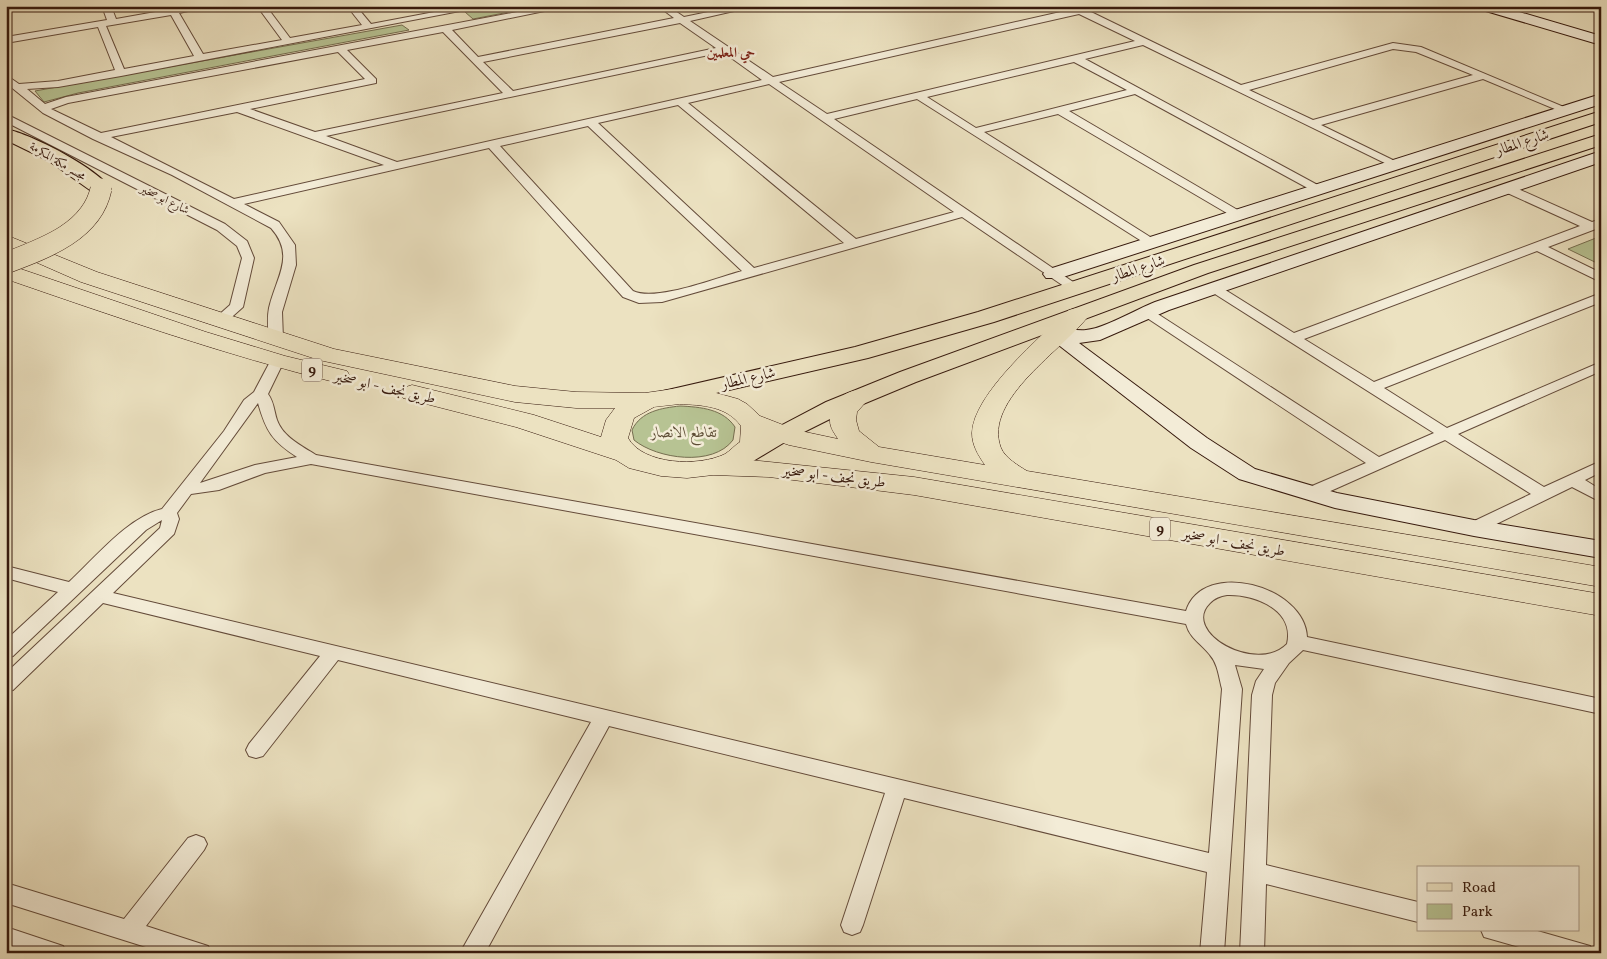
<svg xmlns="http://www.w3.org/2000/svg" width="1607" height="959" font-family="Vollkorn,Amiri,serif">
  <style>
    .green { fill: #b7c393; stroke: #766e50 }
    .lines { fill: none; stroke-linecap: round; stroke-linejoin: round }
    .street-casing { stroke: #644b3a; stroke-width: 2 }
    .secondary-casing { stroke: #36190d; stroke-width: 2 }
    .primary-casing { stroke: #36190d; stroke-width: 2 }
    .highway-casing { stroke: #36190d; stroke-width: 1 }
    .street { fill: #f3ecd7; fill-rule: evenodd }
    .secondary { fill: #f3ecd7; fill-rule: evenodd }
    .primary { fill: #ece2c1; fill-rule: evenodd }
    .highway { fill: #ece2c1; fill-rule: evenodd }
    .primary-bridge-casing { stroke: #36190d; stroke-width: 22; stroke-linecap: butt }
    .primary-bridge { stroke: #ece2c1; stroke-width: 21 }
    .labels { text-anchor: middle; stroke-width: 5; stroke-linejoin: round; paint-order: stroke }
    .far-street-label { font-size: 12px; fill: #36190d; stroke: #f3ecd7 }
    .far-neighbourhood-label { font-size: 14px; font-weight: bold; fill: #7a1f14; stroke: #f3ecd7 }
    .shield { fill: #f3ecd7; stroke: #6f584a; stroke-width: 1 }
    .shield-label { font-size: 14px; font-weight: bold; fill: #36190d }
    .street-label { font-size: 15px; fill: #36190d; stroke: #f3ecd7 }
    .park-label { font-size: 15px; font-style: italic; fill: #5d4c35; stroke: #f3ecd7 }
  </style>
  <rect width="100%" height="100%" fill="#ece2c1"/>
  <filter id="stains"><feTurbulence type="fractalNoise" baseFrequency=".004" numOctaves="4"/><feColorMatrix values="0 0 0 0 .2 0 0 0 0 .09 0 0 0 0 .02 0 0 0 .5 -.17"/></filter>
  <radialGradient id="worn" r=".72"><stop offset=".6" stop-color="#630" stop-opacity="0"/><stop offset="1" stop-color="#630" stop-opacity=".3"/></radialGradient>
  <path class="green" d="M 499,6 L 540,6 L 473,19 L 465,12 Z
    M 402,25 L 409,30 L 78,93 L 44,102 L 35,91 Z
    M 1601,236 L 1601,265 L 1568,249 Z
    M 680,406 C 701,407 723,409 735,427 L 733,440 C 713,467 657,459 634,440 L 632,430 C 641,411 662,408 680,406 Z"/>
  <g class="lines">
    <defs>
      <path id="street" d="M 102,6 L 111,6 L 116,19 L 189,6 L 211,6 L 179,13 L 203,54 L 282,40 L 257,6 L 266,6 L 290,38 L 362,25 L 347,6 L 356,6 L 371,24 L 466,6 L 486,6 L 121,76 L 58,87 L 27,89 L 45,104 L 66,97 L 549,6 L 569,6 L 452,30 L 478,57 L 674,18 L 658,6 L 668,6 L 684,17 L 737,6 L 756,6 L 690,21 L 773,77 L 1087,6 L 1104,6 L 1089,11 L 1241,85 L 1393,43 L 1421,47 L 1571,110 L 1570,112 L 1562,112 L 1483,79 L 1321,125 L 1399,163 L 1401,165 L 1395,168 L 1143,45 L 1085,59 L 1325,189 L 1319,193 L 1315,192 L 1135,94 L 1069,111 L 1241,212 L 1243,215 L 1241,218 L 1237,219 L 1058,114 L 984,132 L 1155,240 L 1157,243 L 1151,247 L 917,99 L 834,119 L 1079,286 L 1081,289 L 1074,293 L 962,217 L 662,302 L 639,303 L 623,297 L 489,148 L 244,204 L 279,222 L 295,245 L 296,265 L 282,312 L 283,339 L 276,343 L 269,339 C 268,329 267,318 269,308 C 276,277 296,256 271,228 L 172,175 L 93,139 L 43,113 L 6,83 L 6,75 L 19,84 L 58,81 L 115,70 L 98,27 L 6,43 L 6,37 L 107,20 ZM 1079,14 L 1135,41 L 827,114 L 779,82 ZM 171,15 L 194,56 L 124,69 L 106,26 ZM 680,23 L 716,48 L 513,91 L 483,62 ZM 443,32 L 503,93 L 315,132 L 250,109 L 376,83 L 376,79 L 347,50 ZM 1393,49 L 1416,52 L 1473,75 L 1313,120 L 1249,90 ZM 338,52 L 365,79 L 101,133 L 51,109 L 68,103 ZM 723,52 L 762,80 L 397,162 L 326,136 ZM 1074,62 L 1127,90 L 976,128 L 927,97 ZM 769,84 L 954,212 L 856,239 L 688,103 ZM 678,105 L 844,243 L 754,268 L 598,123 ZM 237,112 L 384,165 L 234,199 L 111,137 ZM 588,126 L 742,271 C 716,278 656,302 633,291 L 500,146 Z
        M 6,114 L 225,224 L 247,241 L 254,258 L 243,307 L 224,324 L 214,324 L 212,321 L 230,305 L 242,258 L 237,246 L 217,230 L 6,122 Z
        M 1507,184 L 1592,222 L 1601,219 L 1601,227 L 1548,247 L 1601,273 L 1601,282 L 1537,251 L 1304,339 L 1374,382 L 1601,293 L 1601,302 L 1384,388 L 1447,428 L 1601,362 L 1601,371 L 1458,434 L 1544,487 L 1601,461 L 1601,472 L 1585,480 L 1601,490 L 1601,502 L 1572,487 L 1480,532 L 1468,532 L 1466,528 L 1468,524 L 1531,494 L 1445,440 L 1317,497 L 1305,497 L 1303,493 L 1305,489 L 1366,463 L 1138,312 L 1145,308 L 1150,309 L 1379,457 L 1434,433 L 1207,289 L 1209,286 L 1219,286 L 1294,333 L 1580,226 L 1503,191 L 1503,185 Z
        M 277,357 L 284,361 L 268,394 C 274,402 274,411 277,420 C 283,437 302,446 316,455 L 1186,611 C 1203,558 1305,586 1307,637 L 1601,699 L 1601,714 L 1303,650 L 1289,663 L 1275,683 L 1272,695 L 1266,865 L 1418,902 L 1418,922 L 1266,884 L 1264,953 L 1240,953 L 1252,695 L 1256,681 L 1264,669 L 1235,665 L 1242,689 L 1224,953 L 1200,953 L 1207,872 L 904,798 L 863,925 L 860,932 L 852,935 L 844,932 L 841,925 L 885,793 L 609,726 L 485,953 L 460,953 L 591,722 L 338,660 L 263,756 L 256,758 L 249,756 L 246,750 L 249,744 L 320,656 L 103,603 L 13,690 L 6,692 L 6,673 L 160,528 L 162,520 L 146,530 L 13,656 L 6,658 L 6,640 L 58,592 L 6,578 L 6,566 L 69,582 C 95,558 128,517 162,509 L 224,431 L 244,400 L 254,392 L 272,358 ZM 258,403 C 266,431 272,441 297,457 L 255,465 L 200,483 ZM 311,464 L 1186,624 C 1190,639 1202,644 1210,655 C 1218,664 1219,678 1222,689 L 1209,853 L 113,593 L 174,534 L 179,519 L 177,513 L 191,494 L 219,490 L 265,473 ZM 1227,595 C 1255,594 1295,610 1287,644 C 1257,675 1180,632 1210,603 C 1215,598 1220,596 1227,595 Z
        M 196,835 L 204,838 L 207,844 L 204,850 L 146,926 L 208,946 L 212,953 L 165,953 L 6,903 L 6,883 L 124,919 L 188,838 Z
        M 6,927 L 63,946 L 67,953 L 22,953 L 6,947 Z
        M 1481,930 L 1534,930 L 1590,946 L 1594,953 L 1540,953 L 1484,937 Z"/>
      <path id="secondary" d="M 1478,6 L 1499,6 L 1601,36 L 1601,45 L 1479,9 Z
        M 1601,94 L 1601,104 L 1060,278 L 1046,278 L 1043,274 L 1046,270 Z
        M 1601,151 L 1601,162 L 1169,310 L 1100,340 L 1079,343 L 1207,438 L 1255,469 L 1337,493 L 1474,520 L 1601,541 L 1601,558 L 1474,536 L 1335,508 L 1239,479 L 1191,448 L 1047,336 C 1057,321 1070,332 1086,330 C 1103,329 1137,309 1155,302 Z"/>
      <path id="primary" d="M 1601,111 L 1601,122 L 994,322 L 868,358 L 668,404 L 659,402 L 656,397 L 659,392 L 855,347 L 978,312 Z
        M 6,129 C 33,135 95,167 111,189 L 108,193 L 94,193 L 49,161 L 6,140 Z
        M 1601,134 L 1601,145 L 1208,273 L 916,382 L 844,412 L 790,439 L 745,466 L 736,468 L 727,466 L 723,460 L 727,454 L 826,402 L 900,372 L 1194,265 Z"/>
      <path id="highway" d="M 6,235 L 97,272 L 334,349 L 515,386 L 576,392 L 645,393 L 680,388 L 709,391 L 738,399 L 747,404 L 760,416 L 796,430 L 838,439 C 835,434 830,428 830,421 C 828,402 850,386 867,391 L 871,396 L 857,412 L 856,420 L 859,431 L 879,447 L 985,465 C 978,455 972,445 972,433 C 973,394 1041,336 1069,310 L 1077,308 L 1085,310 L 1089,315 C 1065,349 982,399 1001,448 C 1005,458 1019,466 1027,471 L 1601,567 L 1601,587 L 871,462 L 789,445 L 768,438 L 759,453 L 750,460 L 914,477 L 1601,594 L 1601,616 L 914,495 L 769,477 L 713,475 L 687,478 L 661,476 L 629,468 L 616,460 L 516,427 L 403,398 L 399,393 L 403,388 L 412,385 L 534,415 L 601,437 L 606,420 L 615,408 L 576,408 L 515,402 L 319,360 L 81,282 L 6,249 ZM 680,404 C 702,405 727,406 741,426 L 740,442 C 735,445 730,451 725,454 C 699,467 643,465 628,438 L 634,418 L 654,407 Z
        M 6,264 L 206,332 L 285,356 L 347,371 L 350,376 L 347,381 L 338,383 C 225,355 116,317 6,279 Z"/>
    </defs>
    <use href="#street" class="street-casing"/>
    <use href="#secondary" class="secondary-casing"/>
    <use href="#primary" class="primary-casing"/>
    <use href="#highway" class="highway-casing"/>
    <use href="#street" class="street"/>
    <use href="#secondary" class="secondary"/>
    <use href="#primary" class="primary"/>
    <use href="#highway" class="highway"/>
    <defs>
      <path id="primary-bridge" d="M 6,263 C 43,249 92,232 101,189"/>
    </defs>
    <use href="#primary-bridge" class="primary-bridge-casing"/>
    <use href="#primary-bridge" class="primary-bridge"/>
  </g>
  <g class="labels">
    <g class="far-street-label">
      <text transform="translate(58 161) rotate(31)" y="4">مجسر مكة المكرمة</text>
      <text transform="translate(165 199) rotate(26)" y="4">شارع ابو صخير</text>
    </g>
    <g class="far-neighbourhood-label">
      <text x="731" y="57">حي المعلمين</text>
    </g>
    <g class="shield">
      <rect x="302" y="358.5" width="20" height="23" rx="4"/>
      <rect x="1150" y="517.5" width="20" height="23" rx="4"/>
    </g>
    <g class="shield-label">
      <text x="312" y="375">9</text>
      <text x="1160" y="534">9</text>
    </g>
    <g class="street-label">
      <text transform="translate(1522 142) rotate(-18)" y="5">شارع المطار</text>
      <text transform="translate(1138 268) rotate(-18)" y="5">شارع المطار</text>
      <text transform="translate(748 378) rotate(-13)" y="5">شارع المطار</text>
      <text transform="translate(385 387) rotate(13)" y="5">طريق نجف - ابو صخير</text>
      <text transform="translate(834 476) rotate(7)" y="5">طريق نجف - ابو صخير</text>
      <text transform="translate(1234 542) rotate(10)" y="5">طريق نجف - ابو صخير</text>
    </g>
    <g class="park-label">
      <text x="684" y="437">تقاطع الانصار</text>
    </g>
  </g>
  <rect width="1607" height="959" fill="none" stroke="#ece2c1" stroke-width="25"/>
  <rect x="8" y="8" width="1592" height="944" fill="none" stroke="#36190d" stroke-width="2.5"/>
  <rect x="12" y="12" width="1582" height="934" fill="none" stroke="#36190d"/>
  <rect x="1417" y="866" width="162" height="65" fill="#f3ecd7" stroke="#a79886"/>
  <rect x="1427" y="883" width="25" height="8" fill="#ece2c1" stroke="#a79886"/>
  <text x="1462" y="892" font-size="15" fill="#36190d">Road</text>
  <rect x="1427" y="904" width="25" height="15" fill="#b7c393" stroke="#a79886"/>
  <text x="1462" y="916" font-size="15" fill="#36190d">Park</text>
  <rect width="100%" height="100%" filter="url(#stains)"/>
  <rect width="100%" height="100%" fill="url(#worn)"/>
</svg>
